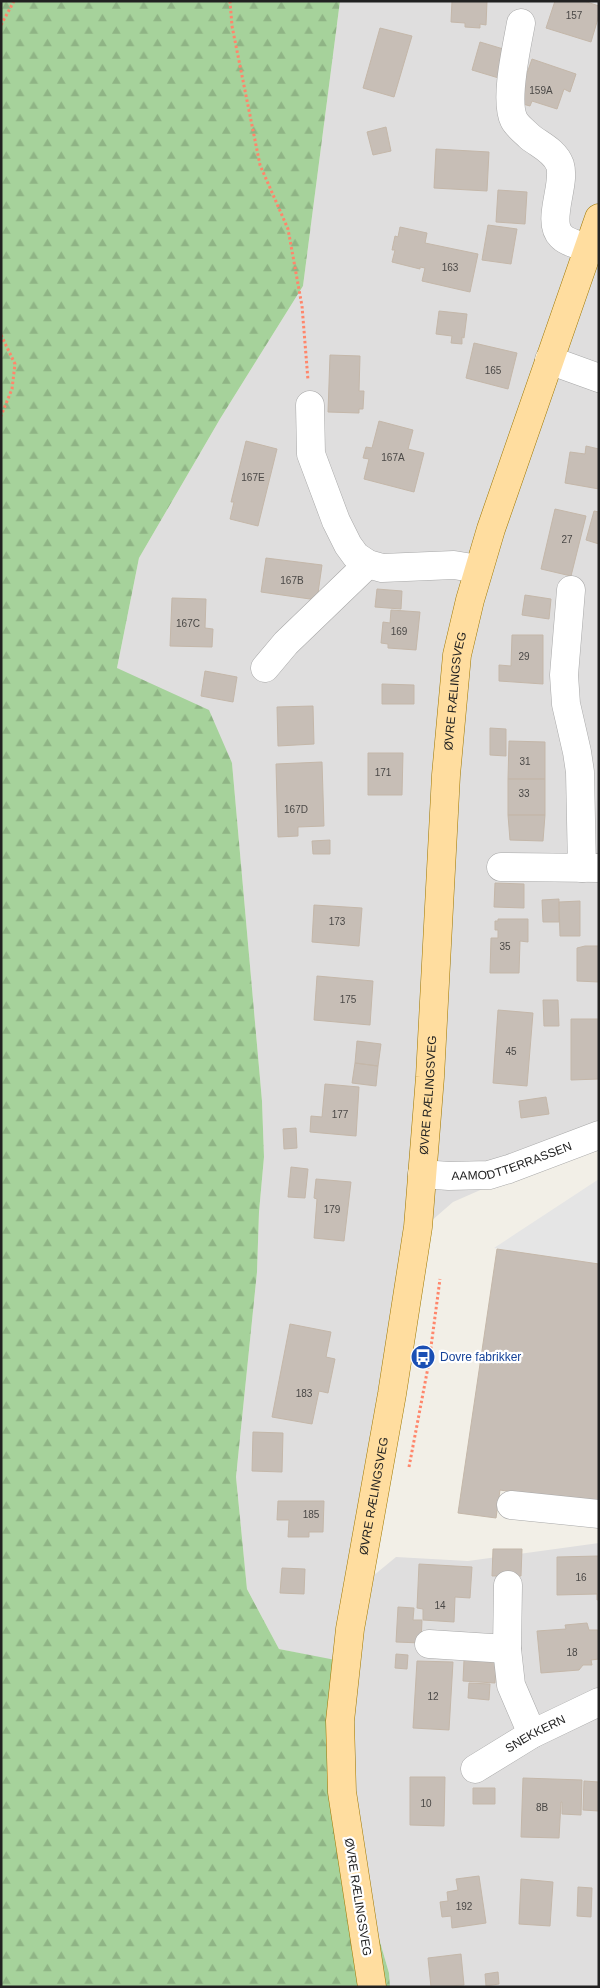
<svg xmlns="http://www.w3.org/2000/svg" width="600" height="1988" font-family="Helvetica,sans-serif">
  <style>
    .residential { fill: #dfdede }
    .forest { fill: url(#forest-firs) }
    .parking { fill: #e5e5e5 }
    .building { fill: #c7beb6; stroke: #c4b7a9 }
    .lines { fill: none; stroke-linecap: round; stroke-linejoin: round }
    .minor-casing { stroke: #a8a8a8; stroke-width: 29 }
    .major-casing { stroke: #9e7700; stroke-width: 29 }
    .path { stroke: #ff866b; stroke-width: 3; stroke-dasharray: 2.5 2.5; stroke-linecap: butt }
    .minor { stroke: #fff; stroke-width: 28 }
    .major { stroke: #ffdd9f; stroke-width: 28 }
    .labels { text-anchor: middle; stroke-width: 4.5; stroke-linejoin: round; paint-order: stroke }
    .number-label { font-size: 10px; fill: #4a4846 }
    .street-label { font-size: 12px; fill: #212121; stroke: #fff }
    .transit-label { font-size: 12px; fill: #164399; stroke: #fff; text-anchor: start }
  </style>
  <defs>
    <pattern id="forest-firs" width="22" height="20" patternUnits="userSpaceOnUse" patternTransform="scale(1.25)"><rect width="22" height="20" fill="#a6d29b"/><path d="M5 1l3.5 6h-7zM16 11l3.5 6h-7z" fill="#8fb485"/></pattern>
  </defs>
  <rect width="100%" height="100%" fill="#f2efe7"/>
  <path class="residential" d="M 340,1 L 599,1 L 599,1144 L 519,1173 L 453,1202 L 430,1222 L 373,1576 L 396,1557 L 468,1561 L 599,1543 L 599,1987 L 390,1987 L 389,1973 L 356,1859 L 349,1809 L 355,1665 L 279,1649 L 247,1589 L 236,1477 L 257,1272 L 259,1212 L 264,1157 L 262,1101 L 232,763 L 117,668 L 139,558 L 220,419 L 303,286 Z"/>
  <path class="forest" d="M 1,1 L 340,1 L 303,286 L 220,419 L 139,558 L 117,668 L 209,710 L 232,763 L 262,1101 L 264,1157 L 259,1212 L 257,1272 L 236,1477 L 247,1589 L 279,1649 L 356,1664 L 347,1749 L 356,1859 L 389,1973 L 390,1987 L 1,1987 Z"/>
  <path class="parking" d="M 599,1179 L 599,1264 L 494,1248 Z"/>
  <path class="building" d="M 452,1 L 487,1 L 486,25 L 480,24 L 480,28 L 465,27 L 465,23 L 451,22 Z
    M 555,1 L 584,1 L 599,6 L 599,15 L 591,42 L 546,28 Z
    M 380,28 L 412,36 L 394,97 L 363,88 Z
    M 480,42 L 510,51 L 502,79 L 472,70 Z
    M 532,59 L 576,74 L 570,92 L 564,89 L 557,109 L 532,101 L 530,106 L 519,103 L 519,96 Z
    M 386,127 L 391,151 L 373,155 L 367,132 Z
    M 436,149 L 489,152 L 487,191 L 434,188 Z
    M 498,190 L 527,192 L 525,224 L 496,222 Z
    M 488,225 L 517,229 L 511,264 L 482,260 Z
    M 400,227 L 427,233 L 425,243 L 478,254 L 470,292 L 422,281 L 425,268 L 420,267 L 420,269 L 392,262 L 395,250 L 392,250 L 395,236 L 398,237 Z
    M 439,311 L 467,314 L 464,338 L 462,337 L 462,344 L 451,343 L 452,336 L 436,334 Z
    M 474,343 L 517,353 L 508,389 L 466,378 Z
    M 330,355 L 360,356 L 359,391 L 364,391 L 363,409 L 359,409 L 359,413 L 328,412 Z
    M 379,421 L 413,430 L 408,449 L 424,453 L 414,492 L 364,479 L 369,459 L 363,458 L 366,447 L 372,448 Z
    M 246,441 L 277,449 L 258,526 L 230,519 L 234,502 L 231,502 Z
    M 586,446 L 599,449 L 599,489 L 565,483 L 570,452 L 585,454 Z
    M 555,509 L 586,516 L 571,576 L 541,569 Z
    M 594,511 L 599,512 L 599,544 L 586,540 Z
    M 266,558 L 322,565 L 317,600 L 261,592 Z
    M 377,589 L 402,591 L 401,609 L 375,607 Z
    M 525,595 L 551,599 L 549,619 L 522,615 Z
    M 172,598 L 206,599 L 205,628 L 213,629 L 212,647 L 170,646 Z
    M 391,610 L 420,612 L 416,650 L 388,648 L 388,644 L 381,643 L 383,622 L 390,623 Z
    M 512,635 L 543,635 L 543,684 L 499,681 L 499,665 L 511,666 Z
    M 205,671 L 237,677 L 233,702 L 201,696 Z
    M 382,684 L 414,685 L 414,704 L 382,704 Z
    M 313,706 L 314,744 L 278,746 L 277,707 Z
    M 490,728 L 506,729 L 506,756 L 490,755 Z
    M 509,741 L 545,742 L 545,779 L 508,779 Z
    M 368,753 L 403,753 L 402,795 L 368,795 Z
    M 322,762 L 324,826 L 298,827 L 298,836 L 278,837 L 276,764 Z
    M 508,779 L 545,779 L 545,815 L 508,815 Z
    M 508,815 L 545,815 L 543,841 L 510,840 Z
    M 330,840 L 330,854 L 313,854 L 312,841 Z
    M 495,883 L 524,884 L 524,908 L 494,907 Z
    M 559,899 L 559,922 L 543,922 L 542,900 Z
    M 580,901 L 580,936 L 560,936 L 559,902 Z
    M 314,905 L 362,908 L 359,946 L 312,942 Z
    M 498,919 L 528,919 L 528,942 L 520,941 L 519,973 L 490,973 L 491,938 L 498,938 L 498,930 L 495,930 L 495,921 L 498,921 Z
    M 585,946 L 599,946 L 599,982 L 577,981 L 577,948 Z
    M 317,976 L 373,981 L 370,1025 L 314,1020 Z
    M 543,1000 L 558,1000 L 559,1026 L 544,1026 Z
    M 498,1010 L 533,1013 L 527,1086 L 493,1083 Z
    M 571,1019 L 599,1019 L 599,1079 L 571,1080 Z
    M 357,1041 L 381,1044 L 378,1066 L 355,1063 Z
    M 355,1063 L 378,1066 L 376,1086 L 352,1083 Z
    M 325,1084 L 359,1087 L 356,1136 L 310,1132 L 311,1116 L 322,1117 Z
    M 546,1097 L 549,1114 L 521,1118 L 519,1101 Z
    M 296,1128 L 297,1148 L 284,1149 L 283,1129 Z
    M 291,1167 L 308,1169 L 305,1198 L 288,1197 Z
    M 316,1179 L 351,1182 L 344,1241 L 314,1238 L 317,1199 L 314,1198 Z
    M 497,1249 L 599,1264 L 599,1505 L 500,1490 L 496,1518 L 458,1513 Z
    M 290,1324 L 331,1332 L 326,1357 L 335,1359 L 328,1393 L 319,1391 L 312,1424 L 272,1417 Z
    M 253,1432 L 283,1433 L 282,1472 L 252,1471 Z
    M 278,1501 L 324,1501 L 323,1532 L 309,1532 L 309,1537 L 288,1537 L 289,1520 L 277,1520 Z
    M 493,1549 L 522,1549 L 521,1576 L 492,1576 Z
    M 599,1556 L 599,1600 L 597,1600 L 597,1594 L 557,1595 L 557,1557 Z
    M 419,1564 L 472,1567 L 470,1598 L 455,1597 L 454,1622 L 423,1620 L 423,1609 L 417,1608 Z
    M 282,1568 L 305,1569 L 304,1594 L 280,1593 Z
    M 398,1607 L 414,1608 L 413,1620 L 422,1620 L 421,1643 L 396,1642 Z
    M 587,1623 L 589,1630 L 598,1630 L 599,1659 L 591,1660 L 592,1665 L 583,1665 L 579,1670 L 541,1673 L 537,1631 L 566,1629 L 565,1625 Z
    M 396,1654 L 408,1655 L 407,1669 L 395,1668 Z
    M 464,1660 L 496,1661 L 495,1683 L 463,1681 Z
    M 417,1661 L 453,1662 L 449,1730 L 413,1728 Z
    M 469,1683 L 490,1684 L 489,1700 L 468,1698 Z
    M 410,1777 L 445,1777 L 444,1826 L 410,1825 Z
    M 523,1778 L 582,1780 L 581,1815 L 562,1814 L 562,1802 L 561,1802 L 559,1838 L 521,1837 Z
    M 584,1781 L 599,1782 L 599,1811 L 583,1810 Z
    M 473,1788 L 495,1788 L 495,1804 L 473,1804 Z
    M 479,1876 L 486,1923 L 452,1928 L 451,1916 L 442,1917 L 440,1902 L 448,1901 L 447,1892 L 458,1890 L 456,1879 Z
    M 521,1879 L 553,1882 L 550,1926 L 519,1924 Z
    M 578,1887 L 592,1888 L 591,1917 L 577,1916 Z
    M 461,1954 L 464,1985 L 431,1987 L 428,1958 Z
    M 498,1972 L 499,1984 L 486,1986 L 485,1974 Z"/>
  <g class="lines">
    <defs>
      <g id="minor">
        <path d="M 521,23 C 517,46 504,100 514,120 C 517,126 525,132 530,137 C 540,145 555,151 560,165 C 566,185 546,221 561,236 C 566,242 580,245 588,249"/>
        <path d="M 549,360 L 599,378"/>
        <path d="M 310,405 L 311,454 L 336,521 L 348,545 L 356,556 L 368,564 L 382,568 L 454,565 L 478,569"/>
        <path d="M 571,590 L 564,675 L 566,704 L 577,752 L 580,772 L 582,868"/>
        <path d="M 265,668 L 286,643 L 368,564"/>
        <path d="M 501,867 L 599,868"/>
        <path id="s1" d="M 422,1174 L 449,1176 L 489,1175 L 509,1169 L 599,1135"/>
        <path d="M 511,1505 L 599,1514"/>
        <path d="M 508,1585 L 507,1649 L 511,1685 L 532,1734"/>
        <path d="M 429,1644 L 507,1649"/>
        <path id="s2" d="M 475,1769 L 532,1734 L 599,1702"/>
      </g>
      <g id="major">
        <path id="s3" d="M 372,1987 L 342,1792 L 340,1721 L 350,1629 L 392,1394 L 418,1227 L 430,1077 L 446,775 L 457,655 L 470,600 L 491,529 L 599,218"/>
      </g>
    </defs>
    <use href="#minor" class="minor-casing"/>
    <use href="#major" class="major-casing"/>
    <path class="path" d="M 230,1 L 232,26 L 260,165 L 288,229 L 302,306 L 308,380
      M 1,25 L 14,1
      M 1,335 L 15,364 L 12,389 L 1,416
      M 409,1467 L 429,1362 L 440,1279"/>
    <use href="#minor" class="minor"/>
    <use href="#major" class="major"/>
  </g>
  <defs>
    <symbol id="bus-disc" viewBox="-11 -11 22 22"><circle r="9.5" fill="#1a4fb4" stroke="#fff"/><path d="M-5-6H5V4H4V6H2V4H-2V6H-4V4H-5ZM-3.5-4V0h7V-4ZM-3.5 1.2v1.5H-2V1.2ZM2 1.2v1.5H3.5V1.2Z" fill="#fff"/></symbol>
  </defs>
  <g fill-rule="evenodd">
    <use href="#bus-disc" x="409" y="1343" width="28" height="28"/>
  </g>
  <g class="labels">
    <g class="number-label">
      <text x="574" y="19">157</text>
      <text x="541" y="94">159A</text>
      <text x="450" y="271">163</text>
      <text x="493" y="374">165</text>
      <text x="393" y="461">167A</text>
      <text x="253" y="481">167E</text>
      <text x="567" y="543">27</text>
      <text x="292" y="584">167B</text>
      <text x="188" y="627">167C</text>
      <text x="399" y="635">169</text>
      <text x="524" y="660">29</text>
      <text x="525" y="765">31</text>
      <text x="383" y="776">171</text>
      <text x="524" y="797">33</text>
      <text x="296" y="813">167D</text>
      <text x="337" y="925">173</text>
      <text x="505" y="950">35</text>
      <text x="348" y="1003">175</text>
      <text x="511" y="1055">45</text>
      <text x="340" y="1118">177</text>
      <text x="332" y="1213">179</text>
      <text x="304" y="1397">183</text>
      <text x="311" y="1518">185</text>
      <text x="581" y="1581">16</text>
      <text x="440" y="1609">14</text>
      <text x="572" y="1656">18</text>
      <text x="433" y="1700">12</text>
      <text x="426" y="1807">10</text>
      <text x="542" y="1811">8B</text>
      <text x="464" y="1910">192</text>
    </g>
    <g class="street-label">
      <text dy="4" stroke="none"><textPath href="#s3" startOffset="1306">ØVRE RÆLINGSVEG</textPath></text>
      <text dy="4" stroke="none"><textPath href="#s3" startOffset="901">ØVRE RÆLINGSVEG</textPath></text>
      <text dy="4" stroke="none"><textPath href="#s1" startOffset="92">AAMODTTERRASSEN</textPath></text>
      <text dy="4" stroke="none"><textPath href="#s3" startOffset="496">ØVRE RÆLINGSVEG</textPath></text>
      <text dy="4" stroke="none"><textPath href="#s2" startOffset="70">SNEKKERN</textPath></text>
      <text transform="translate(358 1897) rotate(81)" y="4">ØVRE RÆLINGSVEG</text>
    </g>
    <g class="transit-label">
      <text x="440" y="1361">Dovre fabrikker</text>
    </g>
  </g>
  <rect width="600" height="1988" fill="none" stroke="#212121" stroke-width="5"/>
</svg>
